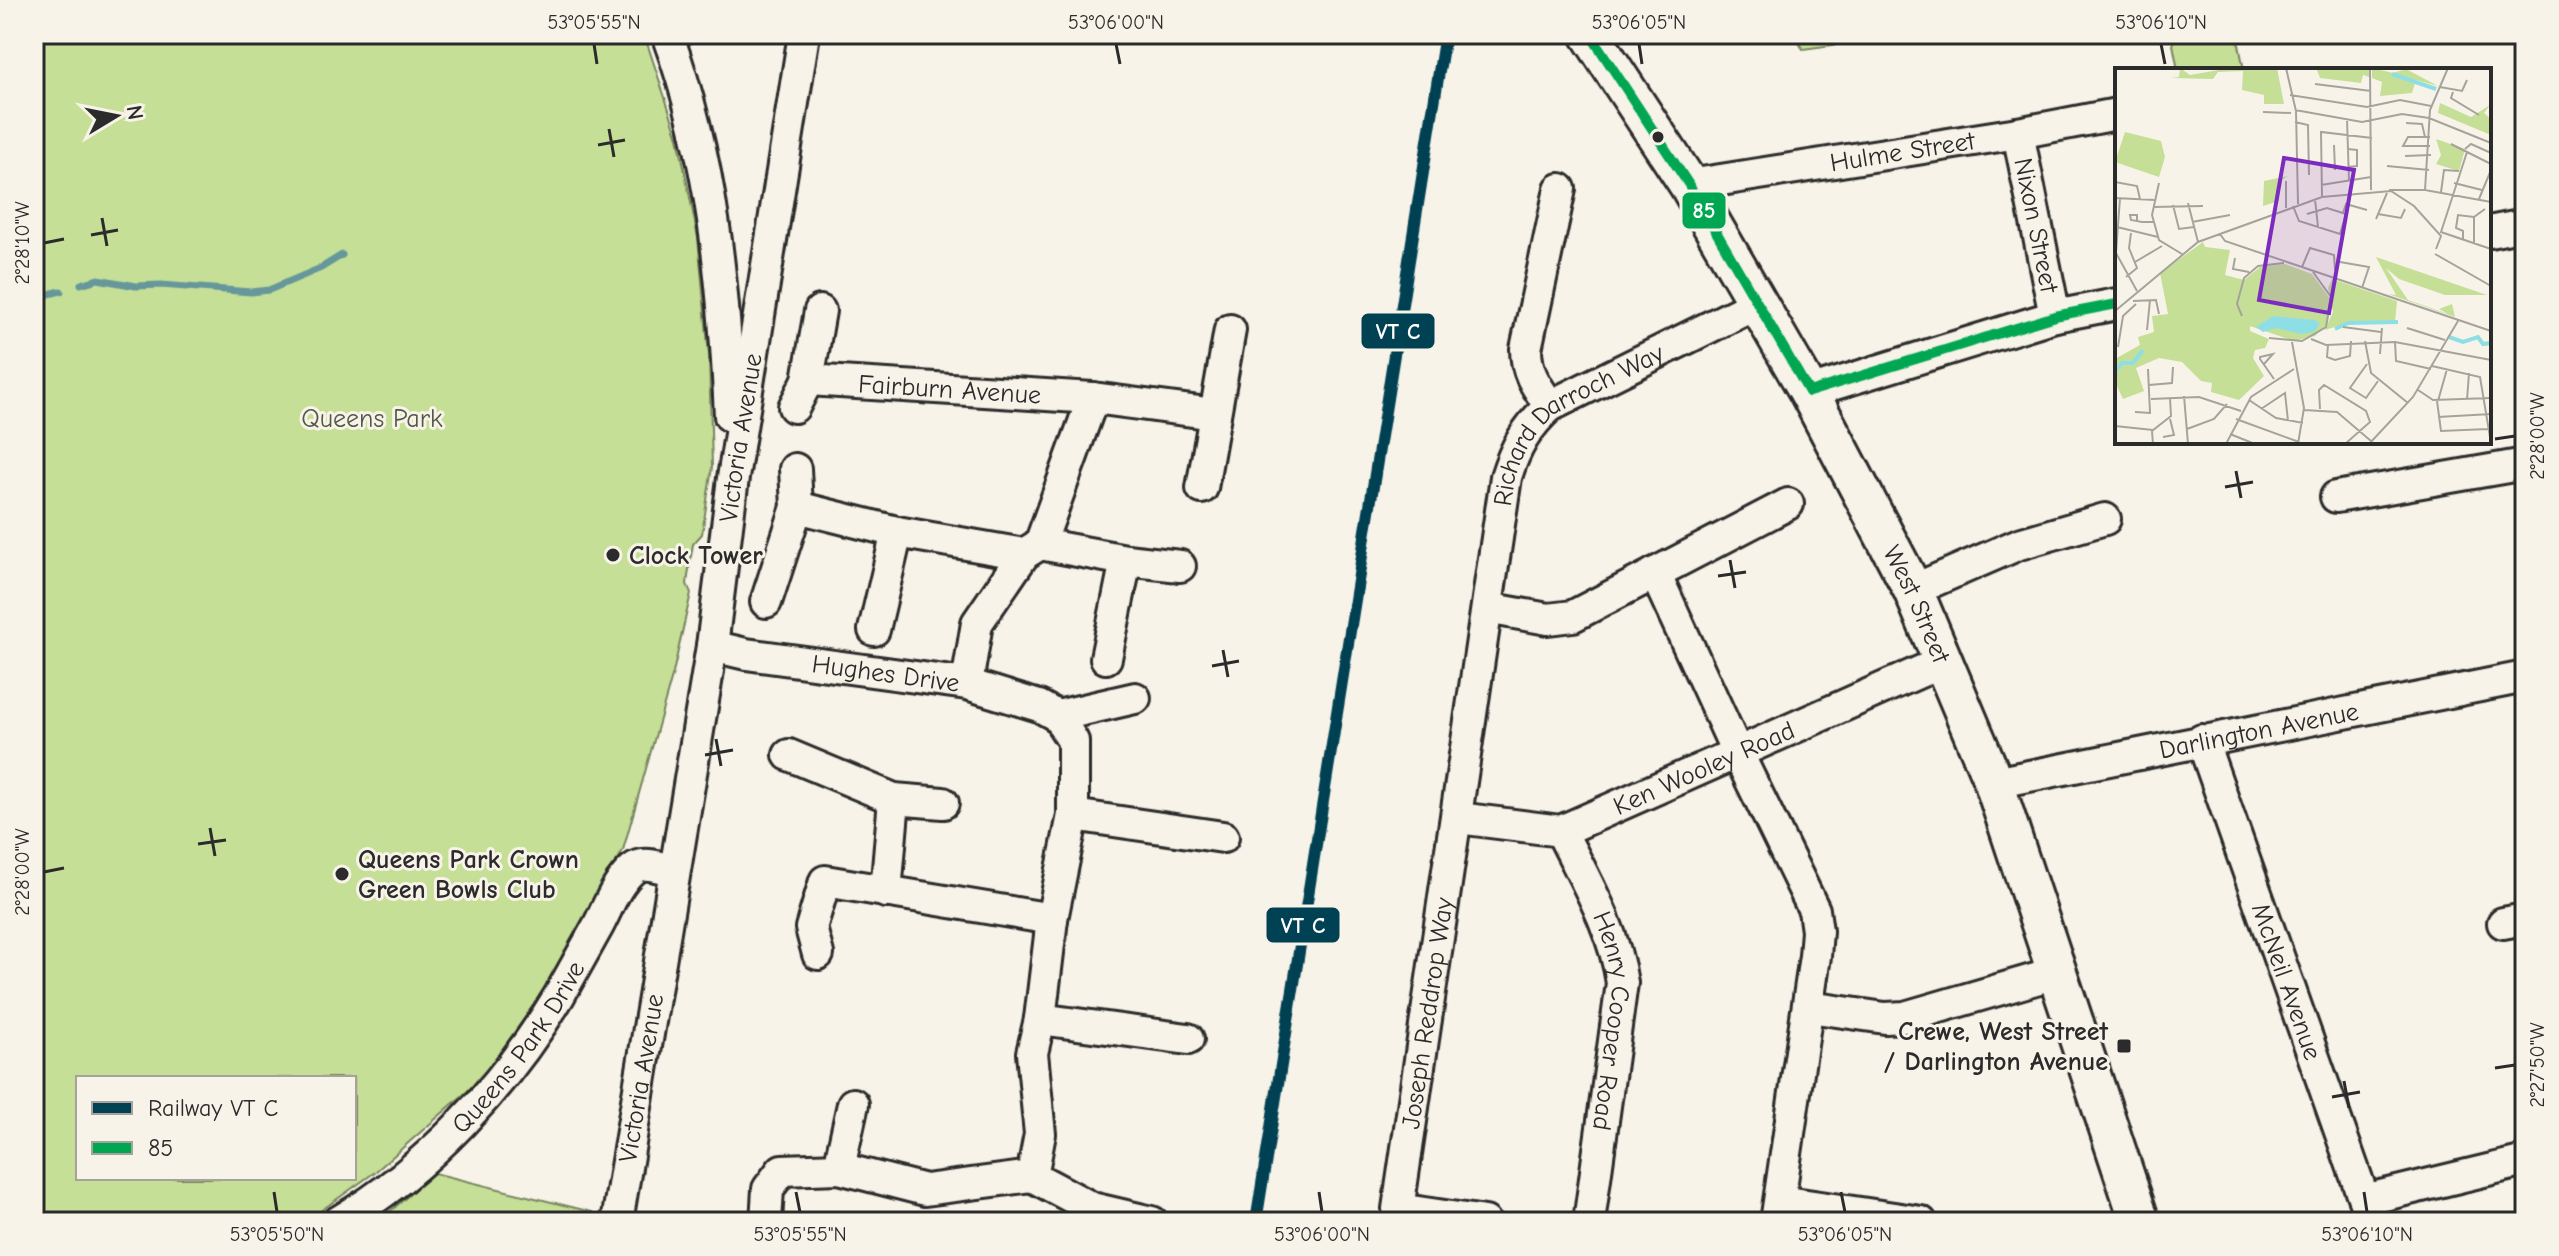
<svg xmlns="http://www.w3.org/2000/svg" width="2559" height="1256" font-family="'Comic Neue',sans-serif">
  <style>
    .green { fill: #c5df96; stroke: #788560; stroke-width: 2; fill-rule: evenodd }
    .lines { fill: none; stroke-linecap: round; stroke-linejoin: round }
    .stream { stroke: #66979b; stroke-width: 7 }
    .minor-casing { stroke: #2b2b2b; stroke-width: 36 }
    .major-casing { stroke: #2b2b2b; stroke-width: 44 }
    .minor { stroke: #f7f3e8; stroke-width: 30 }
    .major { stroke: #f7f3e8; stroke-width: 38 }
    .bus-1-casing { stroke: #f7f3e8; stroke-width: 16 }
    .bus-1 { stroke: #00a651; stroke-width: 10 }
    .rail-1-casing { stroke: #f7f3e8; stroke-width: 18 }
    .rail-1 { stroke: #004153; stroke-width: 12 }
    .ticks { fill: none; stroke: #2b2b2b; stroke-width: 3 }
    .bus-dot { fill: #2b2b2b; stroke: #f7f3e8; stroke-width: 3 }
    .labels { text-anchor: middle; stroke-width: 6; stroke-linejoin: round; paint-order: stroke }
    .street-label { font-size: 26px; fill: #2b2b2b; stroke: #f7f3e8 }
    .park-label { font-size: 26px; fill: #525846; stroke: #f7f3e8 }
    .poi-label { font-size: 26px; font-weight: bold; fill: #2b2b2b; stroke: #f7f3e8; text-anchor: start }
    .inset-river { fill: none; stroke: #8edfe5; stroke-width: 4 }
    .inset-road { fill: none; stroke: #a5a39c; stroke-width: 2 }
    .view { fill: #7b2cbf; fill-opacity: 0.15; stroke: #7b2cbf; stroke-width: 4 }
    .inset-edge { fill: none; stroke: #2b2b2b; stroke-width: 4 }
    .line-badge { stroke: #f7f3e8; stroke-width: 3 }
    .badge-label { font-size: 22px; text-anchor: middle; font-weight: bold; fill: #fff }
    .neatline { fill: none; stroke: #2b2b2b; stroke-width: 3 }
    .ticks-label { font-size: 20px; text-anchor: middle; fill: #2b2b2b }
  </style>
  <rect width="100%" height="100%" fill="#f7f3e8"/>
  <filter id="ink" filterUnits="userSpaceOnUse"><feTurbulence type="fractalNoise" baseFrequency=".0125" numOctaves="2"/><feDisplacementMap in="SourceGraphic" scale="16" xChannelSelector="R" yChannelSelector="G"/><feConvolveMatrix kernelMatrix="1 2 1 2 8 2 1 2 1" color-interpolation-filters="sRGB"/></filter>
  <g filter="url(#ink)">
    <path class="green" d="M 34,34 L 644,34 L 678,137 L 698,238 L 709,356 L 712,467 L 702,534 L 693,544 L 689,569 L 687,584 L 691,593 L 673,673 L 623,850 L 556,975 L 479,1081 L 375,1172 L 305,1222 L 34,1222 ZM 78,1078 L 354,1078 L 354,1178 L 78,1178 Z
      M 1793,34 L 1916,34 L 1803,49 Z
      M 2171,34 L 2237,34 L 2244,70 L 2178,70 Z
      M 434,1173 L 592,1212 L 590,1222 L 378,1222 Z"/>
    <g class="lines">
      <path class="stream" d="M 81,284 L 98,279 L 136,286 L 161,285 L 251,292 L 269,290 L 321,268 L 342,255
        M 34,285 L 49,294 L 61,291"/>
      <defs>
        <g id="minor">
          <path d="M 667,34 C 713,160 724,284 730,416"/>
          <path id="s1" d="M 2018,133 L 2055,316"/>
          <path id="s2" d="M 1689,185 L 2018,133 L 2117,114"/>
          <path d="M 2489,232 L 2525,225"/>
          <path id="s3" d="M 820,311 L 808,380 L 1093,398 L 1215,414"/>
          <path d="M 1809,392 L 2055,316 L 2117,304"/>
          <path d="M 1550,406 C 1537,387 1526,373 1526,349 L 1560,189"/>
          <path d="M 794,407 L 808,380"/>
          <path d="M 795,469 L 797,507"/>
          <path d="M 1202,488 L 1230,330"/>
          <path d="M 2336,497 L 2525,464"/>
          <path d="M 1040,544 L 1126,560 L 1180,566"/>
          <path d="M 1655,573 L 1737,752 L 1814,910 L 1817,931 L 1815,956 L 1776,1222"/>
          <path d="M 1913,590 L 2019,544 L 2105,519"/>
          <path d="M 766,602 L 797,507 L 897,532"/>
          <path d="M 1487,608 L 1548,619 L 1573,616 L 1788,504"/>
          <path d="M 874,630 L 897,532 L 1024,554"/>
          <path id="s4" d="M 712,646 L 746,654 L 967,684 L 1039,706 L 1057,716 L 1073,741 L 1073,815 L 1052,919 L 1040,1019 L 1032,1053 L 1040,1134 L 1032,1176 L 925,1190 L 839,1168 L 782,1170 L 768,1189 L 766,1222"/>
          <path d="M 1106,658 L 1126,560"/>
          <path d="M 967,684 L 977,623 L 1024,554 L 1040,544 L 1093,398"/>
          <path d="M 1057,716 L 1135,698"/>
          <path id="s5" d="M 2202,740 L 2372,1222"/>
          <path d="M 789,755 L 894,799 L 943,803"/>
          <path id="s6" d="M 1994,783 L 2525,677"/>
          <path d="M 1073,815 L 1223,837"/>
          <path id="s7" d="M 1458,818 L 1561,831 L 1942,662"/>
          <path id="s8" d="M 1561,831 C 1585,880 1614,928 1622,983 L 1589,1222"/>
          <path d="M 886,892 L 894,799"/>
          <path d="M 2503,923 L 2525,919"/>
          <path d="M 818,954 L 811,928 L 825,881 L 1052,919"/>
          <path d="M 1809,1007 L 1885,1018 L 1905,1017 L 2056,973"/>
          <path d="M 1040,1019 L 1188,1039"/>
          <path d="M 839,1168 L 853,1104"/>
          <path d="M 1032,1176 L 1092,1208 L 1152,1222"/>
          <path d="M 2364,1200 L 2525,1161"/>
          <path d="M 1780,1201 L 1921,1222"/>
          <path id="s9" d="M 338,1222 C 427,1170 506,1084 559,996 C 572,973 585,949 598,926 C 608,907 616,884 633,869 C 644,860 662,868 674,871"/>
          <path id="s10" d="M 617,1222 L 712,646 L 733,478 L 804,34"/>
          <path id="s11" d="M 1485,1222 L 1398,1209 L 1506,477 C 1515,448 1527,427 1550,406 L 1756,304"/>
        </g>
        <g id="major">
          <path id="s12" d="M 1590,34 L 1689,185 L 1809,392 L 1913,590 L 1994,783 L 2140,1222"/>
        </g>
      </defs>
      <use href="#minor" class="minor-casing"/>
      <use href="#major" class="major-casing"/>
      <use href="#minor" class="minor"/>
      <use href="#major" class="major"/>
      <defs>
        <path id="bus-1" d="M 1590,34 L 1689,185 L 1809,392
          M 1809,392 L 2055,316 L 2117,304"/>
      </defs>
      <use href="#bus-1" class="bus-1-casing"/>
      <use href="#bus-1" class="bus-1"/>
      <defs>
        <path id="rail-1" d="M 1256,1222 L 1445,34"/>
      </defs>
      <use href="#rail-1" class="rail-1-casing"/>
      <use href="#rail-1" class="rail-1"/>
    </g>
  </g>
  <path class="ticks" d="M 594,44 L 597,64M 1116,44 L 1120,64M 1639,44 L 1642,64M 2161,44 L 2165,64M 609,129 L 614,157M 598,145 L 625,140M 102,218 L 107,246M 91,235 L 118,230M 44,243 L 64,239M 2495,439 L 2515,436M 2236,471 L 2241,498M 2225,487 L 2253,482M 1730,560 L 1735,588M 1718,576 L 1746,572M 1223,650 L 1228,677M 1212,666 L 1239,661M 716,739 L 721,766M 705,755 L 733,750M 210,828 L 215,856M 198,844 L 226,840M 44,872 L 64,868M 2495,1068 L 2515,1065M 2344,1081 L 2349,1108M 2332,1097 L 2360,1092M 274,1192 L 277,1212M 796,1192 L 800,1212M 1319,1192 L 1322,1212M 1841,1192 L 1845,1212M 2364,1192 L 2367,1212"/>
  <g class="bus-dot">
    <circle cx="1658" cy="137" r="7"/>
    <circle cx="613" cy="555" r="8"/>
    <circle cx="342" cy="874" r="8"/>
    <rect x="2116" y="1038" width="16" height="16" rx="4"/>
  </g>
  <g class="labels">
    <g class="street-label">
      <text dy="9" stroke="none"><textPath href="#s2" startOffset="216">Hulme Street</textPath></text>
      <text dy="9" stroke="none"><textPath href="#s1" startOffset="94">Nixon Street</textPath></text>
      <text dy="9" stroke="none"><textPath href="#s3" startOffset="212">Fairburn Avenue</textPath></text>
      <text dy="9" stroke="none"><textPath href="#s11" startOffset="918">Richard Darroch Way</textPath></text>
      <text dy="9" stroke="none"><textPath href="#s10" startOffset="794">Victoria Avenue</textPath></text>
      <text dy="9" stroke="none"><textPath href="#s12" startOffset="658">West Street</textPath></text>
      <text dy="9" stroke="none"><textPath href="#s4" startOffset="176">Hughes Drive</textPath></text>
      <text dy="9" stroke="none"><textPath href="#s6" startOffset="270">Darlington Avenue</textPath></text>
      <text dy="9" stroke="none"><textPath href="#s7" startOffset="260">Ken Wooley Road</textPath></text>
      <text dy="9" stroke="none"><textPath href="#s5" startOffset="256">McNeil Avenue</textPath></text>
      <text dy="9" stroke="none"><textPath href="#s11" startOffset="286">Joseph Reddrop Way</textPath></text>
      <text dy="9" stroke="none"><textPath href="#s8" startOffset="202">Henry Cooper Road</textPath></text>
      <text dy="9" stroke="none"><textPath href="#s9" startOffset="254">Queens Park Drive</textPath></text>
      <text dy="9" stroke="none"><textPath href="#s10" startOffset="146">Victoria Avenue</textPath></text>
    </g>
    <g class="park-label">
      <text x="372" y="427">Queens Park</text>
    </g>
    <g class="poi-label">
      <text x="629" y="564">Clock Tower</text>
      <text x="358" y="868">Queens Park Crown<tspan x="358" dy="30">Green Bowls Club</tspan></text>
      <text x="2108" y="1040" text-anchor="end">Crewe, West Street<tspan x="2108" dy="30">/ Darlington Avenue</tspan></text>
    </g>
  </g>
  <g transform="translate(2115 68)">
    <rect width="376" height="376" fill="#f7f3e8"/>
    <path d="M 65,0 L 75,7 L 115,0 L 162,0 L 169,36 L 149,36 L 149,27 L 127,22 L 128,3 L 103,4 L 98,11 L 56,10 L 64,9 ZM 185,0 L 254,0 L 254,9 L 248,7 L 246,15 L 205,10 L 202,2 ZM 257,0 L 278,5 L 291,1 L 323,18 L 301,12 L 297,25 L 265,28 L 267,14 L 257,10 ZM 325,35 L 356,49 L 375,37 L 369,45 L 376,51 L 376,67 L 323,45 ZM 10,64 L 46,73 L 50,89 L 44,109 L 0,94 ZM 321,71 L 350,81 L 344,103 L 321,96 L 326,87 ZM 173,108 L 165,113 L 164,133 L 148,138 L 149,113 ZM 88,174 L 90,179 L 115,182 L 110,207 L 129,212 L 145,199 L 170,196 L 197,206 L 216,232 L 213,255 L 200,268 L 179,273 L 135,258 L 135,263 L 154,271 L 150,280 L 140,282 L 138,290 L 149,308 L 124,332 L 96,324 L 97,315 L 86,313 L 67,294 L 44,290 L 21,300 L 29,323 L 8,331 L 0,314 L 0,291 L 25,277 L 23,269 L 39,264 L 37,248 L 53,246 L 54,251 L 45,205 ZM 261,189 L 372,227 L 330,227 L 284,211 L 271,200 L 293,232 L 333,246 L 324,241 L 337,236 L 340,249 L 273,226 L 281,227 ZM 217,211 L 282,233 L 280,254 L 232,255 L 210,262 L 218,244 L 213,220 Z" fill="#c5df96"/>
    <path d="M 158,248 L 200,252 L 205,256 L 199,264 L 185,266 L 162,260 L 148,264 L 141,259 Z" fill="#8edfe5"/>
    <path class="inset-river" d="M 277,6 L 321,21M 220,261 L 233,255 L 283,254M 334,269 L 348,274 L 363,269 L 368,276 L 376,275M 0,303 L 7,295 L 18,295 L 28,282"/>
    <path class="inset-road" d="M 171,0 L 181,43 L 183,136M 255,0 L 256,122M 200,16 L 256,23M 325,19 L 347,23 L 352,12M 338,24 L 336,30 L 364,47M 175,27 L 252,39 L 285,32 L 316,38M 180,42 L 247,54 L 287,46 L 314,50 L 376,75M 148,44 L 176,45M 232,51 L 234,113M 180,54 L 193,57 L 194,107M 291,55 L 307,56 L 310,69M 315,69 L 293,69 L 288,78 L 315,78M 336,76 L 376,96M 219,77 L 220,102M 232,81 L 242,82 L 242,98 L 233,99M 350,81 L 356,76 L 376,85M 352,84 L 326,164 L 376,181M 290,88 L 316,87M 272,98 L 314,102M 0,114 L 22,118 L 25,131M 44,115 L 37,147 L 44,172 L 67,186M 339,115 L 367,122M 206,117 L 256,109M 274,122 L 310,122 L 376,134M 310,122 L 315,42 L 333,0M 326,124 L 329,102 L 344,103M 207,128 L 206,64 L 257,70M 0,130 L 40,132M 5,130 L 1,185 L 22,223M 200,131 L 203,159M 364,131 L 376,102M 73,135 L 83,174M 58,137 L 64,161 L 79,159M 178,138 L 184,153 L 225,166 L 231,146 L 212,140 L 192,146M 38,139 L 88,138M 171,140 L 171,113M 228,145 L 231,136 L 252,142M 263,146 L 286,150 L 290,141M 261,151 L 272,125M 22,153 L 22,147 L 15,147 L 16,152 L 27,154 L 38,154M 77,154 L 115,147M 2,159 L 43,169M 105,166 L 110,173 L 376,263M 348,172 L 348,163 L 341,160 L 343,147 L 359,149M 359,175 L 359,149 L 370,141M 320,186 L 376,218M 120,190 L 118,201 L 134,204M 20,194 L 47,178M 225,194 L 254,199 L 247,220M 187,199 L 195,180 L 219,187 L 220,202M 11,209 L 22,200 L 14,180 L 16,165M 18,233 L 41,232 L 44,246M 0,243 L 83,174 L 207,129 L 276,123 L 299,138 L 326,168 L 321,181M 127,248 L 122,236 L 129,210 L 143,198 L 169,195M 228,259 L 266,264M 292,260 L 330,272M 32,262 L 35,232M 154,270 L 187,273 L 211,259 L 216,229 L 198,204M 196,271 L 211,277 L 280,274 L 376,292M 250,273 L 256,305 L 293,335M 177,274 L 189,340 L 183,376M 280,274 L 281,293 L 316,301M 213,277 L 212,289 L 220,292 L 235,288 L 236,273M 3,279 L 8,248 L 21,236M 265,286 L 267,260M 149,296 L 158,286 L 145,289 L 145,291 L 159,311M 252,296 L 235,320 L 251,330 L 263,313M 317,298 L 365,309 L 376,375M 34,317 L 57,315 L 58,299M 303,322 L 318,332 L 376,330M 69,328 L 73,376M 36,331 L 84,329 L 126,343M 134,332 L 161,350 L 188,355M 352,332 L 354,305M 322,333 L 326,363 L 373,361M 323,333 L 332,301M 146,341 L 170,325 L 173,353M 205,341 L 204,322 L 209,317 L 251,343 L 255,354 L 230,376M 189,342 L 222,344 L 256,373M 20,344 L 35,345 L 33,301M 323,349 L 376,346M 121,351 L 184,374M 0,358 L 38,362M 72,361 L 99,351 L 112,336M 115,366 L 140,376M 48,369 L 59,367 L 55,351M 38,376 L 37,363 L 56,348 L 55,330M 111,376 L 136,329 L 179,301M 254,376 L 298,329 L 343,253"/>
    <path class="view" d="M 169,90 L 239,102 L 214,245 L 144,232 Z"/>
    <rect width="376" height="376" class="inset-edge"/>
  </g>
  <g class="line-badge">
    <rect x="1681" y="191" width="46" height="39" rx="8" fill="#00a651"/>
    <rect x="1360" y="312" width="76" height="38" rx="8" fill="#004153"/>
    <rect x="1265" y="906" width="76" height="38" rx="8" fill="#004153"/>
  </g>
  <g class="badge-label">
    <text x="1704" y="218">85</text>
    <text x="1398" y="339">VT C</text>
    <text x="1303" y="933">VT C</text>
  </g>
  <rect width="2559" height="1256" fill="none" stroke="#f7f3e8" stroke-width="88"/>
  <rect x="76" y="1076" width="280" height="104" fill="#f7f3e8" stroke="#a5a39c" stroke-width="2"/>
  <rect x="92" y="1102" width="40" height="12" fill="#004153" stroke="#a5a39c" stroke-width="2"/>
  <text x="148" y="1116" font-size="24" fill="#2b2b2b">Railway VT C</text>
  <rect x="92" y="1142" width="40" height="12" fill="#00a651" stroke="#a5a39c" stroke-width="2"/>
  <text x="148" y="1156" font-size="24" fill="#2b2b2b">85</text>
  <g transform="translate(116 116) rotate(80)" stroke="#f7f3e8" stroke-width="6" paint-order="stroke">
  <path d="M0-6L14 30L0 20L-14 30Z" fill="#2b2b2b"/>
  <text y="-12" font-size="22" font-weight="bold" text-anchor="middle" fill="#2b2b2b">N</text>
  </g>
  <rect x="44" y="44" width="2471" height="1168" class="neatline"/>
  <g class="ticks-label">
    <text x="594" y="29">53°05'55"N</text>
    <text x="1116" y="29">53°06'00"N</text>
    <text x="1639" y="29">53°06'05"N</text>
    <text x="2161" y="29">53°06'10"N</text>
    <text transform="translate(22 243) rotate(-90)" y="7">2°28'10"W</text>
    <text transform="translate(2537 436) rotate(-90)" y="7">2°28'00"W</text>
    <text transform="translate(22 872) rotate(-90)" y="7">2°28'00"W</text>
    <text transform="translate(2537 1065) rotate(-90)" y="7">2°27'50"W</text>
    <text x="277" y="1241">53°05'50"N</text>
    <text x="800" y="1241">53°05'55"N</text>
    <text x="1322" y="1241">53°06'00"N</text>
    <text x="1845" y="1241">53°06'05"N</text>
    <text x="2367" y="1241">53°06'10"N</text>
  </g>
</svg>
